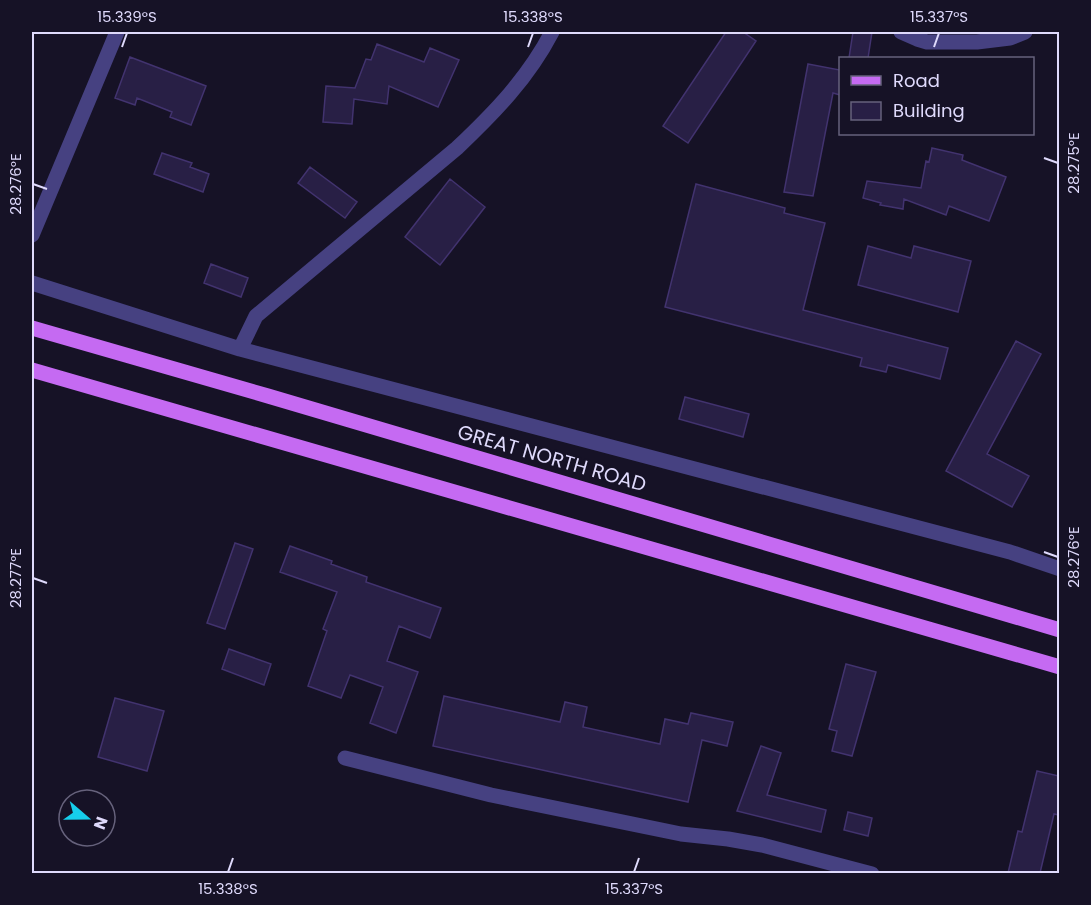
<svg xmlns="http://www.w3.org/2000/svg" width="1091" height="905" font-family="Poppins,sans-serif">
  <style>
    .building { fill: #281f45; stroke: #42336f; stroke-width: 1.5 }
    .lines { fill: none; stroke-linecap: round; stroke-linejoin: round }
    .minor { stroke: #464181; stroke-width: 15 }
    .primary { stroke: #c56af2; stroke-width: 15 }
    .ticks { fill: none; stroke: #dfdafc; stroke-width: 2 }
    .labels { text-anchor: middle; stroke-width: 4.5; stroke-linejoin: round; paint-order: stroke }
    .street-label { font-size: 20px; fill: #dfdafc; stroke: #161226 }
    .neatline { fill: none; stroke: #dfdafc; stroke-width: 2 }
    .ticks-label { font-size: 15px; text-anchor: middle; fill: #dfdafc }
  </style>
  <rect width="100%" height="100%" fill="#161226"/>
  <path class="building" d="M 726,32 L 743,32 L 756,41 L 688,143 L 663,126 Z
    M 853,32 L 872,32 L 868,58 L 849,58 Z
    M 377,44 L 424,62 L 430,48 L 459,60 L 438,107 L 389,86 L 387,104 L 354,99 L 352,124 L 323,122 L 326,86 L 355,88 L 366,59 L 371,60 Z
    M 130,57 L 206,86 L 191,125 L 170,117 L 172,112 L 137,98 L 135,105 L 115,98 Z
    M 808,64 L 840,70 L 840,95 L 833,93 L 813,196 L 784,192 Z
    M 932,148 L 963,155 L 962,160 L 1006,177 L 989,221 L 949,206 L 946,215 L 904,199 L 903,209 L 880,205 L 881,203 L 863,198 L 867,181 L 921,188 L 926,161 L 929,162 Z
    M 162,153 L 192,163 L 190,167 L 209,174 L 203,192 L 154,174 Z
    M 310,167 L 357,202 L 345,218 L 298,183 Z
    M 450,179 L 485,207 L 440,265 L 405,237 Z
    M 696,184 L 785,208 L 784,213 L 825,223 L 803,310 L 948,348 L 940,379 L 888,365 L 886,372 L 860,366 L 862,358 L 665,307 Z
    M 868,246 L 911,258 L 914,246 L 971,261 L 958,312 L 858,285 Z
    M 211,264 L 248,278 L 241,297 L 204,283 Z
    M 1016,341 L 1041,354 L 987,454 L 1029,476 L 1012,507 L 946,471 Z
    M 685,397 L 749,414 L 743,437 L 679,419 Z
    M 235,543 L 253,549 L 225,629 L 207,623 Z
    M 290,546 L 332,561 L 331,564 L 367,577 L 366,582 L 441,608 L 430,638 L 399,626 L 387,661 L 418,672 L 396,733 L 370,723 L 383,687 L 350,675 L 341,698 L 308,686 L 327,631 L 323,629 L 337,592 L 280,572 Z
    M 229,649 L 271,664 L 264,685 L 222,669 Z
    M 846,664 L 876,672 L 852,756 L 832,751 L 837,731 L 829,729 Z
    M 444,696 L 560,722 L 565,702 L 587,707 L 583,727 L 660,744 L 665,719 L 688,724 L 691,713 L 733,722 L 727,746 L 702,740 L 688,802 L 433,746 Z
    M 115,698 L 164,711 L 147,771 L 98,757 Z
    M 761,746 L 781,753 L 767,795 L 826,810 L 821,832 L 737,811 Z
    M 1037,771 L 1059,776 L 1059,815 L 1054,814 L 1040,873 L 1008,873 L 1018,831 L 1022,832 Z
    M 848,812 L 872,818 L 868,836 L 844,830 Z"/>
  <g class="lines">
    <path class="minor" d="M 901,32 L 917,39 L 927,42 L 977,42 L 1010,38 L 1025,32
      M 32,235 L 117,32
      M 32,283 L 240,349 L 1010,552 L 1060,569
      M 240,349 L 256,316 L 457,148 C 495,112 528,78 552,32
      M 345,758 L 491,795 L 681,834 L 728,839 L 762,845 L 872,874"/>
    <path class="primary" d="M 32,328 L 268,396 L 1060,630
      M 32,370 L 1060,667"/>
  </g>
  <path class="ticks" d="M 122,47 L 127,33M 528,47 L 533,33M 934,47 L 939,33M 1044,158 L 1058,163M 33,184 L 47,189M 1044,552 L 1058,557M 33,578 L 47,583M 228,872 L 233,858M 634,872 L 639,858"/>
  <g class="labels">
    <g class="street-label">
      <text transform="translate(552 458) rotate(16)" y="7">GREAT NORTH ROAD</text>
    </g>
  </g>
  <rect width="1091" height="905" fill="none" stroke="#161226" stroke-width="66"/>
  <rect x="839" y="57" width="195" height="78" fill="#161226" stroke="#66627c" stroke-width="1.5"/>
  <rect x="851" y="76" width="30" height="9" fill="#c56af2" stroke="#66627c" stroke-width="1.5"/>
  <text x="893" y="87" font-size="18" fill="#dfdafc">Road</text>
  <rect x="851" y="102" width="30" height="18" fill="#281f45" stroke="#66627c" stroke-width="1.5"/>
  <text x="893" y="117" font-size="18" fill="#dfdafc">Building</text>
  <g transform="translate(87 818) rotate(110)"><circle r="28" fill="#161226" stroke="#66627c" stroke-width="1.5"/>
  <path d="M0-4.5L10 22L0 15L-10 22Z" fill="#16ceeb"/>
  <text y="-9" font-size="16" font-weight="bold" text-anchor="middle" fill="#dfdafc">N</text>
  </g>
  <rect x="33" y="33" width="1025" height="839" class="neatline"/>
  <g class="ticks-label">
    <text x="127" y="22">15.339°S</text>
    <text x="533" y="22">15.338°S</text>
    <text x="939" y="22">15.337°S</text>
    <text transform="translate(1074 163) rotate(-90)" y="5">28.275°E</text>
    <text transform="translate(16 184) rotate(-90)" y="5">28.276°E</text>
    <text transform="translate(1074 557) rotate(-90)" y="5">28.276°E</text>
    <text transform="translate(16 578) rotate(-90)" y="5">28.277°E</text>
    <text x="228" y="894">15.338°S</text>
    <text x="634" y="894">15.337°S</text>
  </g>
</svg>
